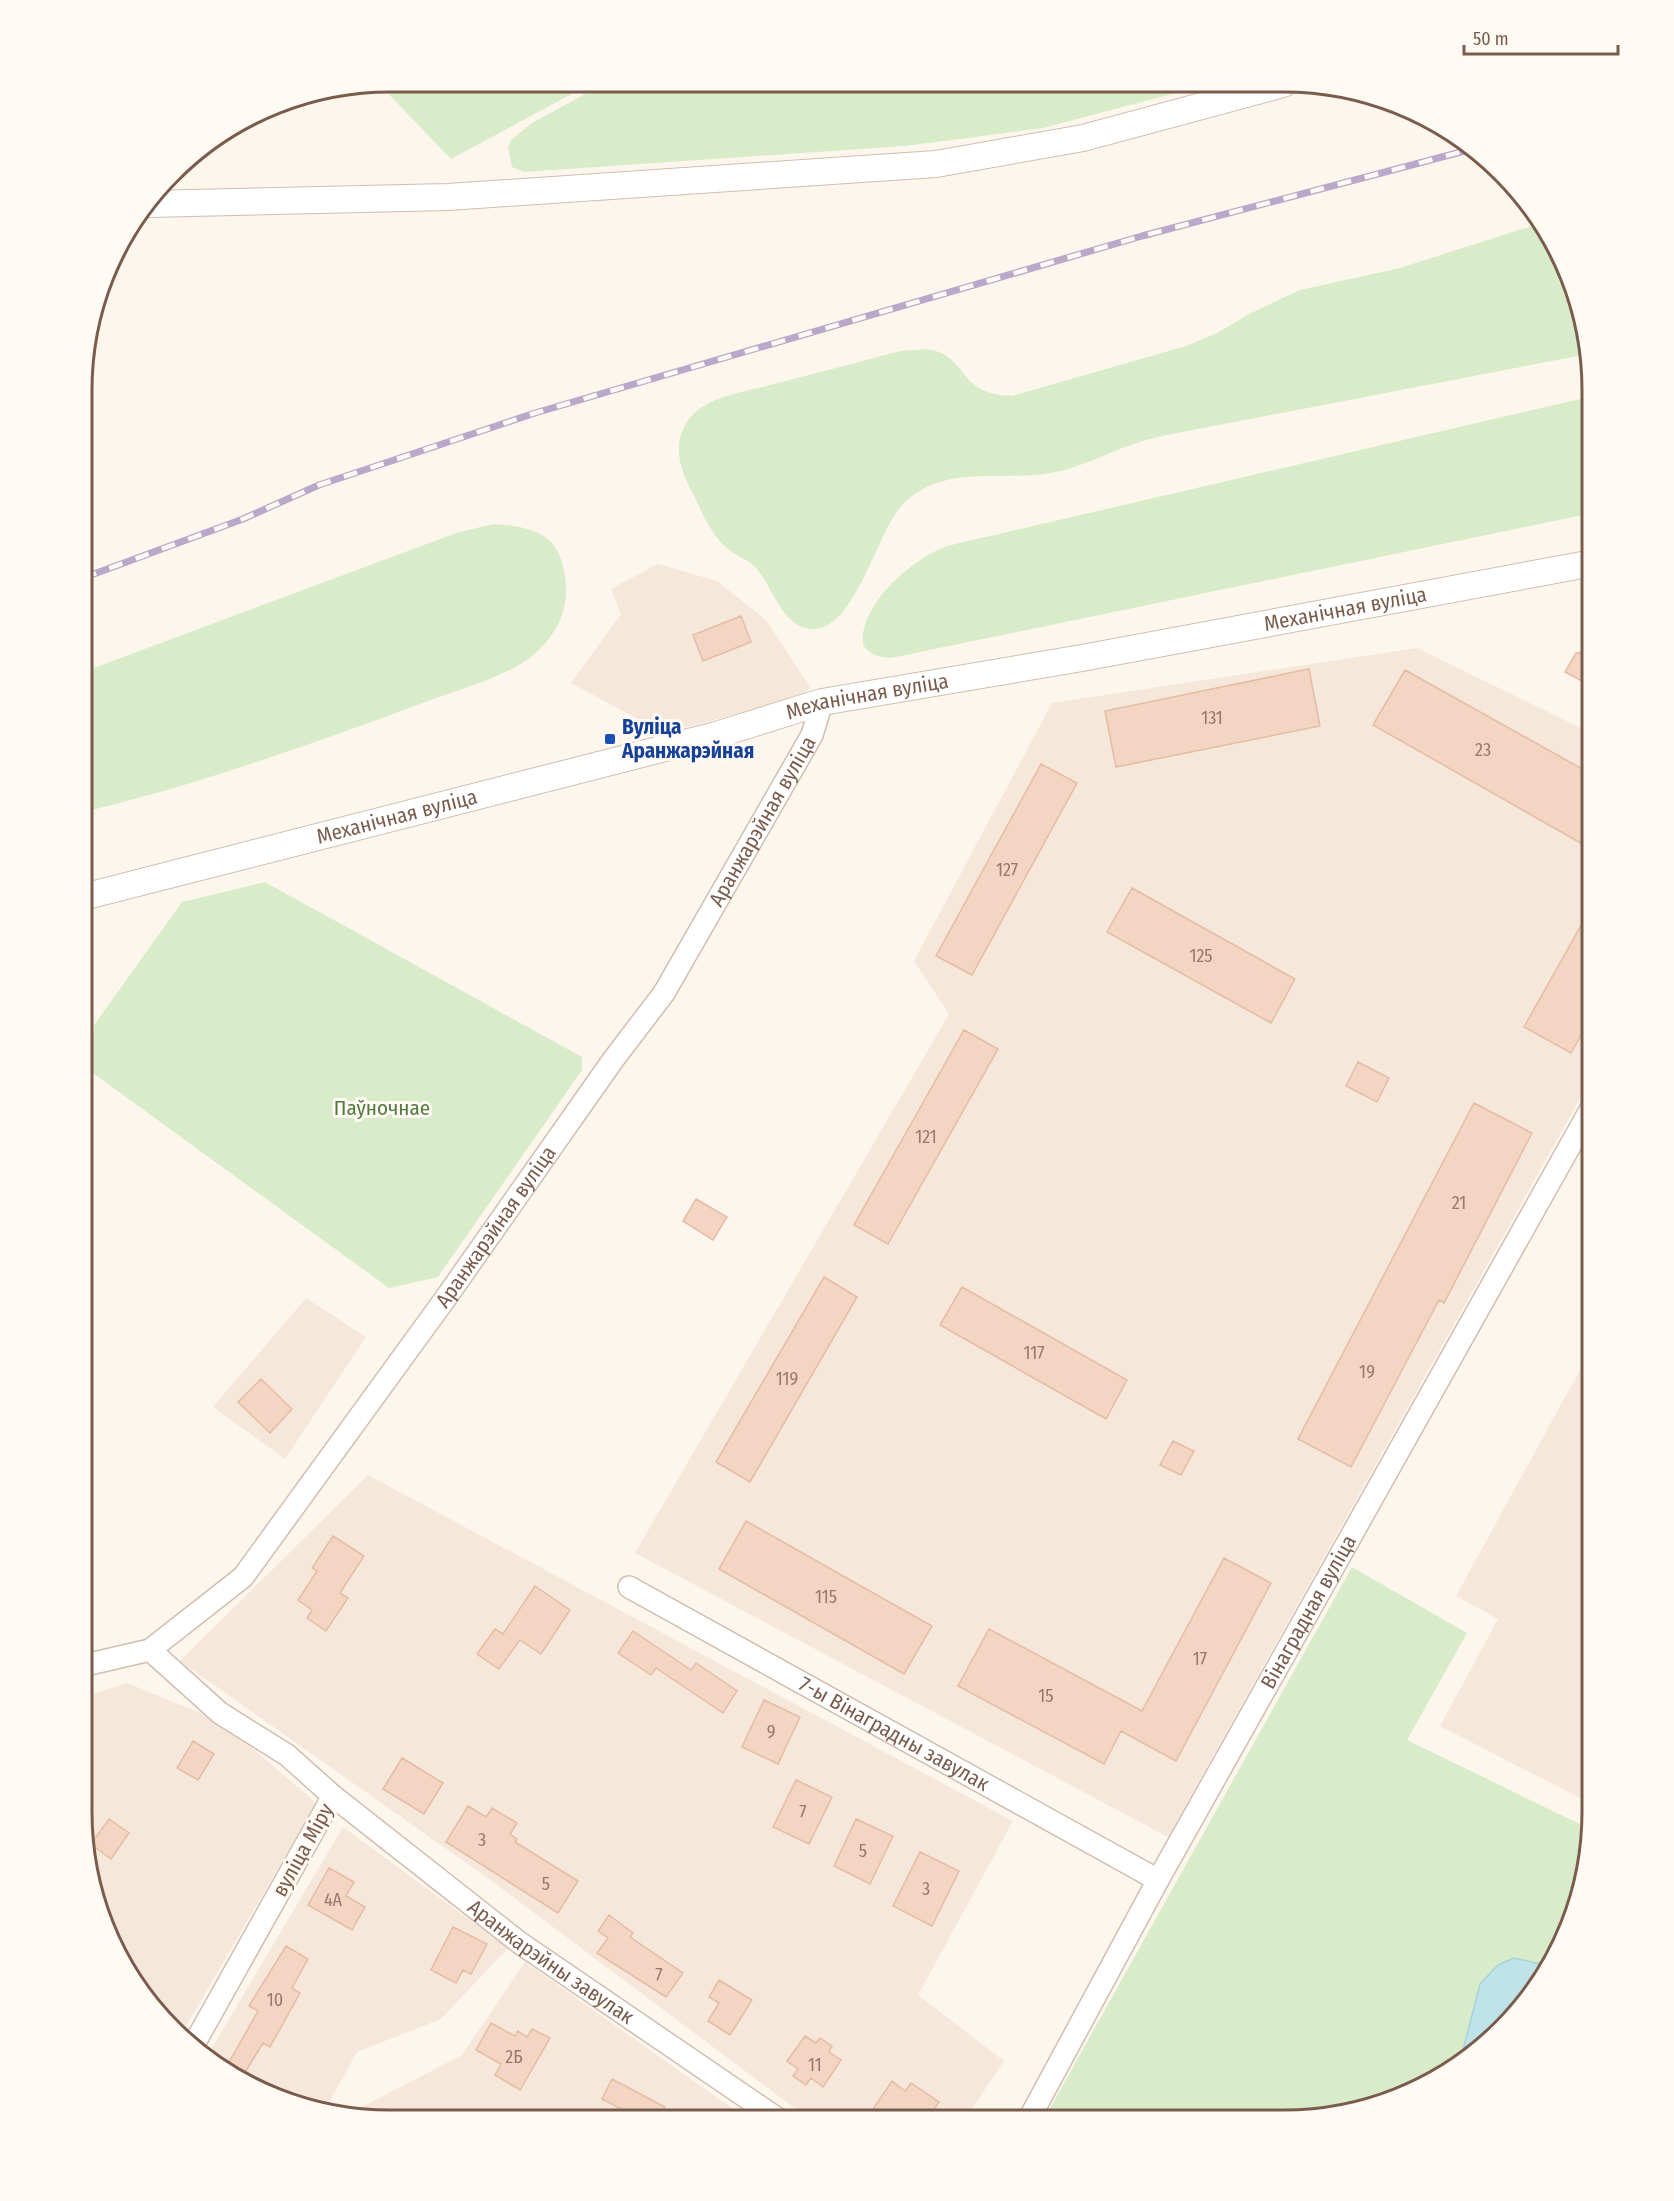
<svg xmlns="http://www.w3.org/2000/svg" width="1674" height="2201" font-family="'Fira Sans Condensed',sans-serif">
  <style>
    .residential { fill: #f5e8da }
    .green { fill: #d8ecc9 }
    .water { fill: #bfe3e8; stroke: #a5d3da; stroke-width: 1.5 }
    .building { fill: #f3d5c3; stroke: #e6bba3; stroke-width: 1.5 }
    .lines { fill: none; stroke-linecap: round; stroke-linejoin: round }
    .minor-casing { stroke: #d1beb0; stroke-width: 24 }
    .tertiary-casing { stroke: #d1beb0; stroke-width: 28 }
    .minor { stroke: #fff; stroke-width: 21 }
    .tertiary { stroke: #fff; stroke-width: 26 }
    .rail-casing { stroke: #b9a8c9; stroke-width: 7 }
    .rail { stroke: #fffaf3; stroke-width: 4.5; stroke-dasharray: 14; stroke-linecap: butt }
    .transit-dot { fill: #1a4fb4; stroke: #fffaf3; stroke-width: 2 }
    .labels { text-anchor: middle; stroke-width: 6; stroke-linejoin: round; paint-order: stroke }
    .number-label { font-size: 18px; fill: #987a6a }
    .street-label { font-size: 21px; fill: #7a5c4d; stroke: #fffaf3 }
    .transit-label { font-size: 21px; font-weight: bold; fill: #164399; stroke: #fffaf3; text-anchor: start }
    .park-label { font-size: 21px; fill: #537a41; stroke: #fffaf3 }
    .rim { fill: none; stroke: #7a5c4d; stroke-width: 3 }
  </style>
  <rect width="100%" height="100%" fill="#fdf6ec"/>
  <path class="residential" d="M 658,564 L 717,581 L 766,620 L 810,687 L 803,696 L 664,733 L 571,683 L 621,614 L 611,589 Z
    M 1417,648 L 1593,734 L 1593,1075 L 1168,1837 L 635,1553 L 949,1014 L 914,961 L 1052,703 Z
    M 306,1298 L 366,1337 L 285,1459 L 213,1407 Z
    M 1593,1346 L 1592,1804 L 1440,1726 L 1498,1619 L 1456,1596 Z
    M 368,1475 L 1013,1821 L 918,1995 L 1004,2061 L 965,2119 L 809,2119 L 489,1879 L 180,1661 Z
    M 127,1683 L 222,1722 L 316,1803 L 181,2035 L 158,2015 L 113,1948 L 91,1891 L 81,1812 L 81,1698 Z
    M 343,1827 L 508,1948 L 441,2019 L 357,2052 L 324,2111 L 290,2103 L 218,2068 L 206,2058 Z
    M 525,1962 L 746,2118 L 358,2117 L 364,2106 L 462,2055 Z"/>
  <path class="green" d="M 390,81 L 594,82 L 451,159 L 378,83 Z
    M 607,82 L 1214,83 L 1043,128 L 968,138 L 905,146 L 524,172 L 512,167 L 508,148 L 511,140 L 532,123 Z
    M 1541,223 C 1570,266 1582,303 1588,354 L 1172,434 C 1158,437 1144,440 1131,445 C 1106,453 1082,467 1056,472 C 1005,483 946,462 904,503 C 877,529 855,634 810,629 C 779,626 772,581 752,564 C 744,558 735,555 728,549 C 710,535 701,509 691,490 C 679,467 672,442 689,419 C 695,411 706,404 715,400 C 733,393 755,389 774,384 C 817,373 859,362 901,351 C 914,350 926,347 939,352 C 956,358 962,376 976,386 C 987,394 999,395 1012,396 L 1186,346 L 1217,333 L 1251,313 L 1300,290 L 1400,268 Z
    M 1593,396 L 1593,513 L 891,658 C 878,657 871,655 863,645 C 859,604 912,559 947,546 Z
    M 494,524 C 520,526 551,529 561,559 C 573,598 564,629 532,656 C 507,677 451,692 420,704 C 309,745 198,785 83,812 L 83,672 L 459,532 Z
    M 265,882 L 582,1057 L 582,1070 L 438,1277 L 389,1288 L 82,1065 L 82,1042 L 182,902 Z
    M 1352,1567 L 1467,1633 L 1407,1740 L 1592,1830 L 1577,1911 L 1541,1983 L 1488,2043 L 1421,2088 L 1364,2110 L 1285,2120 L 1044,2119 Z"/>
  <path class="water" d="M 1514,1958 L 1549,1966 C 1530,2004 1495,2038 1460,2062 L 1480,1984 L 1498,1965 Z"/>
  <path class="building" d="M 741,616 L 751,642 L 703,661 L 693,635 Z
    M 1593,651 L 1593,687 L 1565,672 L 1576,653 Z
    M 1309,669 L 1320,726 L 1116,767 L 1105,711 Z
    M 1405,670 L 1593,775 L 1593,850 L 1373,725 Z
    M 1041,764 L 1077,783 L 972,975 L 936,956 Z
    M 1132,888 L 1295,979 L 1271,1023 L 1107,932 Z
    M 1593,904 L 1593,1014 L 1571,1053 L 1524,1027 Z
    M 964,1030 L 998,1049 L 888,1244 L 854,1225 Z
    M 1358,1062 L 1389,1078 L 1377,1102 L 1346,1086 Z
    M 1474,1103 L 1532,1133 L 1444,1303 L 1439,1300 L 1351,1467 L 1298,1439 Z
    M 696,1199 L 727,1217 L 713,1240 L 683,1221 Z
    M 824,1277 L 857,1297 L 750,1482 L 716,1462 Z
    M 962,1287 L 1127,1380 L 1106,1419 L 940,1325 Z
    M 261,1379 L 292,1409 L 270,1433 L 238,1402 Z
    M 1173,1441 L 1194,1451 L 1181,1475 L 1160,1465 Z
    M 746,1521 L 932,1626 L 904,1674 L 719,1569 Z
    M 333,1536 L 364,1556 L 340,1593 L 348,1598 L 326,1631 L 307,1618 L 312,1610 L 298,1600 L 317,1571 L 312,1568 Z
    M 1224,1558 L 1271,1583 L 1176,1761 L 1121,1731 L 1104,1764 L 958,1686 L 989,1629 L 1142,1711 Z
    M 535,1586 L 570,1610 L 541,1654 L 520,1640 L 499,1669 L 477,1654 L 495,1629 L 503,1634 Z
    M 633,1631 L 691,1670 L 696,1663 L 737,1691 L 723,1713 L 656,1668 L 651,1675 L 618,1653 Z
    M 764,1700 L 800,1717 L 778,1764 L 742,1747 Z
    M 193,1741 L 214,1754 L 198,1780 L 177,1768 Z
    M 402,1758 L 443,1783 L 424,1814 L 383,1789 Z
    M 796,1780 L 832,1797 L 809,1844 L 773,1827 Z
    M 468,1806 L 486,1817 L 492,1808 L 517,1823 L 510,1834 L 517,1839 L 515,1842 L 578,1881 L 558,1913 L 446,1842 Z
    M 109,1819 L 129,1833 L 111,1859 L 91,1844 Z
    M 856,1819 L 893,1836 L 870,1884 L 834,1866 Z
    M 920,1852 L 959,1871 L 932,1926 L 893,1906 Z
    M 329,1868 L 354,1882 L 346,1896 L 365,1907 L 352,1930 L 308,1905 Z
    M 609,1915 L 633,1933 L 630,1937 L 683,1973 L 666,1997 L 597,1953 L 608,1938 L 598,1931 Z
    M 453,1927 L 487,1944 L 471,1974 L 463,1970 L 456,1983 L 431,1970 Z
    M 286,1946 L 308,1959 L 292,1988 L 300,1993 L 270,2047 L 263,2043 L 241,2079 L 224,2071 L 258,2011 L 249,2006 Z
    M 719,1980 L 752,2000 L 730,2035 L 708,2021 L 719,2003 L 709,1997 Z
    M 491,2023 L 515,2036 L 518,2031 L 527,2037 L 532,2029 L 550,2038 L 520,2090 L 495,2075 L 501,2064 L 476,2050 Z
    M 805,2036 L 816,2043 L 820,2038 L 832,2046 L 829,2052 L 841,2060 L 823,2087 L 811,2078 L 806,2085 L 793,2076 L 798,2069 L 787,2061 Z
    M 612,2079 L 665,2107 L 659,2118 L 638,2118 L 602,2099 Z
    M 892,2081 L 905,2091 L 911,2083 L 939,2102 L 927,2119 L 887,2119 L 873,2109 Z"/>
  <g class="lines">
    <defs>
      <g id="minor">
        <path id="s1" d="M 629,1587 L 1158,1880"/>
        <path d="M 150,1650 L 220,1713 L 287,1755 L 333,1796 L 193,2046"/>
        <path id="s2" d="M 81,1666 L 150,1650 L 243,1577 L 445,1299 L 613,1060 L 664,993 L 812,735 L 822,702"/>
        <path id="s3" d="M 333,1796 L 520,1943 L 778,2119"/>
        <path id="s4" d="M 1029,2119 L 1158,1880 L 1593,1105"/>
      </g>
      <g id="tertiary">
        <path d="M 149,204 L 448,197 L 936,164 L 1083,138 L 1283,84"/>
        <path id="s5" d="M 83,897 L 716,735 L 822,702 L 1082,658 L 1593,563"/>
      </g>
    </defs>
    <use href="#minor" class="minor-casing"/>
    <use href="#tertiary" class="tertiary-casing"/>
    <use href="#minor" class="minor"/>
    <use href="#tertiary" class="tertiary"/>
    <defs>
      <path id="rail" d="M 83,578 L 243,519 L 319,485 L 535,413 L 1142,236 L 1476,148"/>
    </defs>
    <use href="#rail" class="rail-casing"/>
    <use href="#rail" class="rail"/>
  </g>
  <rect class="transit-dot" x="604" y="733" width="12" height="12" rx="3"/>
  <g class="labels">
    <g class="number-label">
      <text x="1212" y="724">131</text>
      <text x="1483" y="756">23</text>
      <text x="1007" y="876">127</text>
      <text x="1201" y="962">125</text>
      <text x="926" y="1143">121</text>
      <text x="1459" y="1209">21</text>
      <text x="1034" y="1359">117</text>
      <text x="1367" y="1378">19</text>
      <text x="787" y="1385">119</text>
      <text x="826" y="1603">115</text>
      <text x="1200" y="1665">17</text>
      <text x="1046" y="1702">15</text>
      <text x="771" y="1738">9</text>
      <text x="803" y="1818">7</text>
      <text x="482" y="1846">3</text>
      <text x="863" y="1857">5</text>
      <text x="546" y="1890">5</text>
      <text x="926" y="1895">3</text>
      <text x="333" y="1906">4А</text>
      <text x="659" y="1981">7</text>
      <text x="275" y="2006">10</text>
      <text x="514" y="2063">2Б</text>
      <text x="815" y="2071">11</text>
    </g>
    <g class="street-label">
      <text dy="7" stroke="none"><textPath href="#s5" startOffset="1296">Механічная вуліца</textPath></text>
      <text dy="7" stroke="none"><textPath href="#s5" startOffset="810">Механічная вуліца</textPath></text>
      <text dy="7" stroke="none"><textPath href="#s5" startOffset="324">Механічная вуліца</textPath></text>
      <text dy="7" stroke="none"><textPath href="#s2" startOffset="1107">Аранжарэйная вуліца</textPath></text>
      <text dy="7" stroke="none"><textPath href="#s2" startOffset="621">Аранжарэйная вуліца</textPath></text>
      <text dy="7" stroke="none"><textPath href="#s4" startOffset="579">Вінаградная вуліца</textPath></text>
      <text dy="7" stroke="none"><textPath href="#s1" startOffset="303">7-ы Вінаградны завулак</textPath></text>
      <text transform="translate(303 1850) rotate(-61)" y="7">вуліца Міру</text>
      <text dy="7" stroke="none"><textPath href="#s3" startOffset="274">Аранжарэйны завулак</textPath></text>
    </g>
    <g class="transit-label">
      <text x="622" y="734">Вуліца<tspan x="622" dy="24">Аранжарэйная</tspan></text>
    </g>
    <g class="park-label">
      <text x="382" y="1115">Паўночнае</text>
    </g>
  </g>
  <path d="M0 0H1674V2201H0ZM390 92H1284A298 298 0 0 1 1582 390V1812A298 298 0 0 1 1284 2110H390A298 298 0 0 1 92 1812V390A298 298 0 0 1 390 92Z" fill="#fffaf3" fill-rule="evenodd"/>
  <path class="rim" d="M390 92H1284A298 298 0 0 1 1582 390V1812A298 298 0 0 1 1284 2110H390A298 298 0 0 1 92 1812V390A298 298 0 0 1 390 92Z"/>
  <path d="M1464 45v9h154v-9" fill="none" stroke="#7a5c4d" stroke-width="3"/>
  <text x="1473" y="45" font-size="18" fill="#7a5c4d" stroke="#fffaf3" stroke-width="4.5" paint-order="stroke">50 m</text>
</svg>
